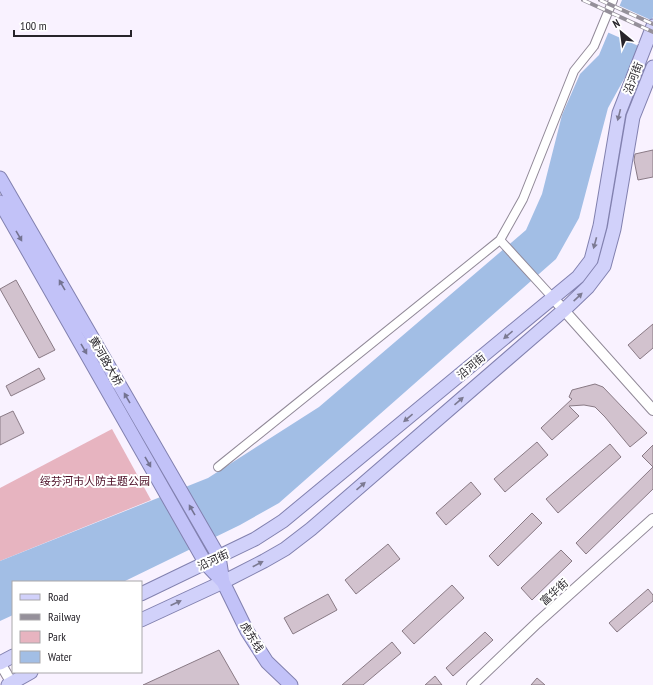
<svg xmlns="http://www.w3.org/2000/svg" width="653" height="685" font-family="'PT Sans Narrow','Noto Sans SC',sans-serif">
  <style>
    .green { fill: #e7b4c0 }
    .water { fill: #a2bee5 }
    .pier { fill: #f9f2ff }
    .building { fill: #d2c2ce; stroke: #897a85 }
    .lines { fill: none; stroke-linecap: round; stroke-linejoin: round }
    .minor-casing { stroke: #918998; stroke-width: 10 }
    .tertiary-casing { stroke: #918998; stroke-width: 12 }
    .primary-casing { stroke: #8281af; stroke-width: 15 }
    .trunk-casing { stroke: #8281af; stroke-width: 15 }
    .minor { stroke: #fff; stroke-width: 8 }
    .tertiary { stroke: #fff; stroke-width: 10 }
    .primary { stroke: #d1d1fa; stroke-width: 13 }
    .trunk { stroke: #c2c2f8; stroke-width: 13 }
    .rail-casing { stroke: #95909a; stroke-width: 4 }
    .rail { stroke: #fff; stroke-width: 2.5; stroke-dasharray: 8; stroke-linecap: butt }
    .oneway { fill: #7c7a92 }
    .oneway2 { fill: #747391 }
    .labels { text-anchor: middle; stroke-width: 4; stroke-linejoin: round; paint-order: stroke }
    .street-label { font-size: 11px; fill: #27242a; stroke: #fff }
    .park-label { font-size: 11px; fill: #4b0d25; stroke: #fff }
  </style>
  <rect width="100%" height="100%" fill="#f9f2ff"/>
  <path class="green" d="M 112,429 L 151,500 L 0,561 L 0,488 Z"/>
  <path class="water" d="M 622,0 L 653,0 L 653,17 L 640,50 L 608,108 L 579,218 L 556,259 L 279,503 L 240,525 L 123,582 L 13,582 L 13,615 L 0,621 L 0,561 L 208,478 L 319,407 L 526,230 L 542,194 L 562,115 L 580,74 L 599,55 Z"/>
  <path class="pier" d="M 618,5 L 653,21 L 643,48 L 607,32 Z"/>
  <path class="building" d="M 653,150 L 653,177 L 638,180 L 634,160 L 635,154 Z
    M 16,280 L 55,350 L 39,358 L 0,289 Z
    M 653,324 L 653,348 L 640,359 L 628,345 Z
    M 39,368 L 45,379 L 11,396 L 6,386 Z
    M 595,384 L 603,387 L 647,433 L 630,447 L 605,417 L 595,407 L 584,405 L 569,406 L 579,416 L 552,440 L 541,428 L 572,399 L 569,397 L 572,390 Z
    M 13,411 L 24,433 L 0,445 L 0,417 Z
    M 537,442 L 548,455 L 505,492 L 494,479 Z
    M 610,444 L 621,457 L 558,513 L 546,499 Z
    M 653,445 L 653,489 L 586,554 L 576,543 L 653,467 L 642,456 Z
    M 471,482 L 481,494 L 446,525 L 436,513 Z
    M 532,513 L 542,523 L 498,566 L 489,556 Z
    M 388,544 L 400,559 L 356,594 L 345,580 Z
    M 561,550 L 572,561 L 532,600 L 521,588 Z
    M 452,585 L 464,598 L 414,644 L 402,631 Z
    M 648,589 L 653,595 L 653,601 L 617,632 L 609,623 Z
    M 328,594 L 337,610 L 293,634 L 284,618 Z
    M 485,632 L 493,640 L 453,676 L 446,668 Z
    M 392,642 L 401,653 L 363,685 L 342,685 Z
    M 219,650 L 239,685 L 143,685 Z
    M 435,676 L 442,685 L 425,685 Z
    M 537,678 L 545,685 L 531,685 Z"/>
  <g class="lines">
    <defs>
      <path id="minor" d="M 500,240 L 553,298
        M 218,467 L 500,240 L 523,199 L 574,71 L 594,46 L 613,0"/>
      <path id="tertiary" d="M 553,298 L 653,410
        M 0,663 L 13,685
        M 472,685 L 537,623 L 653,519"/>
      <path id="primary" d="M 141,594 L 255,539 L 283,521 L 578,277 L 591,260 L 600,226 L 619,113 L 653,26
        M 141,620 L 223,582 L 264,561 L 285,549 L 311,529 L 564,310 L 588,287 L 604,266 L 614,229 L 633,117 L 653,67
        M 0,663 L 13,656
        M 8,685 L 31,672"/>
      <path id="trunk" d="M 0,178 L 219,557 L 223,582 L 206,564 L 0,202
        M 223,582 L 247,631 L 267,662 L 291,685"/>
    </defs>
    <use href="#minor" class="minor-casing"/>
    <use href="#tertiary" class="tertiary-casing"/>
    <use href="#primary" class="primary-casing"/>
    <use href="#trunk" class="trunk-casing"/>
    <use href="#minor" class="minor"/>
    <use href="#tertiary" class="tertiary"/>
    <use href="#primary" class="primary"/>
    <use href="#trunk" class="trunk"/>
    <defs>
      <path id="rail" d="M 583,0 L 653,32
        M 600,0 L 653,24"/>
    </defs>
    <use href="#rail" class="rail-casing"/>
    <use href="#rail" class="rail"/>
  </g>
  <defs><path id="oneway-solid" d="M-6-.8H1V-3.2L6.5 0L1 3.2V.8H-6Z"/></defs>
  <g class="oneway">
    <use href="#oneway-solid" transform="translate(619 115) rotate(104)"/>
    <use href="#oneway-solid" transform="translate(595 243) rotate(105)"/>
    <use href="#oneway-solid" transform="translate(578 297) rotate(-43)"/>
    <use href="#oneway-solid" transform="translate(508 335) rotate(140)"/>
    <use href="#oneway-solid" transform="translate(459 401) rotate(-41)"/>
    <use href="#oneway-solid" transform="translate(408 418) rotate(140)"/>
    <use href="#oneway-solid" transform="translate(361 486) rotate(-41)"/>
    <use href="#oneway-solid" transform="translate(258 564) rotate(-28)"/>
    <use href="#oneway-solid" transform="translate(176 603) rotate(-25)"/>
  </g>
  <g class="oneway2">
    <use href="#oneway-solid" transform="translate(19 236) rotate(60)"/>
    <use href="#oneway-solid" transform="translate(62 285) rotate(-120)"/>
    <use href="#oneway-solid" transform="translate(84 349) rotate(60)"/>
    <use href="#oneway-solid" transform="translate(127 398) rotate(-120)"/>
    <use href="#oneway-solid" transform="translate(148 462) rotate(60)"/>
    <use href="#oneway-solid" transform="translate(192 510) rotate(-120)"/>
  </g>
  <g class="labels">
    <g class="street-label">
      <text transform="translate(633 78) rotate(-69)" y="4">沿河街</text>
      <text transform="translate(106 361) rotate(60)" y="4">黄河路大桥</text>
      <text transform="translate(471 366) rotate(-40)" y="4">沿河街</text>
      <text transform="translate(213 560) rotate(-25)" y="4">沿河街</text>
      <text transform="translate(554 592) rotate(-42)" y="4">富华街</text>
      <text transform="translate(252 637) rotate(59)" y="4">虎东线</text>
    </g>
    <g class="park-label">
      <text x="95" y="485">绥芬河市人防主题公园</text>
    </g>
  </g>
  <rect x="12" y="581" width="130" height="92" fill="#ffffff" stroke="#a9a7aa"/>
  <rect x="20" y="594" width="20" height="6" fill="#d1d1fa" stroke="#a9a7aa"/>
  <text x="48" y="601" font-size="12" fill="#27242a">Road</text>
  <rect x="20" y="614" width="20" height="6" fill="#95909a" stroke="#a9a7aa"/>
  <text x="48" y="621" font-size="12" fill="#27242a">Railway</text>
  <rect x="20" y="631" width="20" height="12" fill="#e7b4c0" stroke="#a9a7aa"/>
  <text x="48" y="641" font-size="12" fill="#27242a">Park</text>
  <rect x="20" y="651" width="20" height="12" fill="#a2bee5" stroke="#a9a7aa"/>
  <text x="48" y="661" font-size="12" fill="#27242a">Water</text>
  <g transform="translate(621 32) rotate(331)" stroke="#ffffff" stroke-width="3" paint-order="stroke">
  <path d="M0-3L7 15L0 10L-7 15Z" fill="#27242a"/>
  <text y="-6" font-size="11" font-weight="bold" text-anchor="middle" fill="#27242a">N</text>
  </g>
  <path d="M14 30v6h117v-6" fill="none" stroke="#27242a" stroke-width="2"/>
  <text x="20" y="30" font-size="12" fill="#27242a" stroke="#ffffff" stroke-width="3" paint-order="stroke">100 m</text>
</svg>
